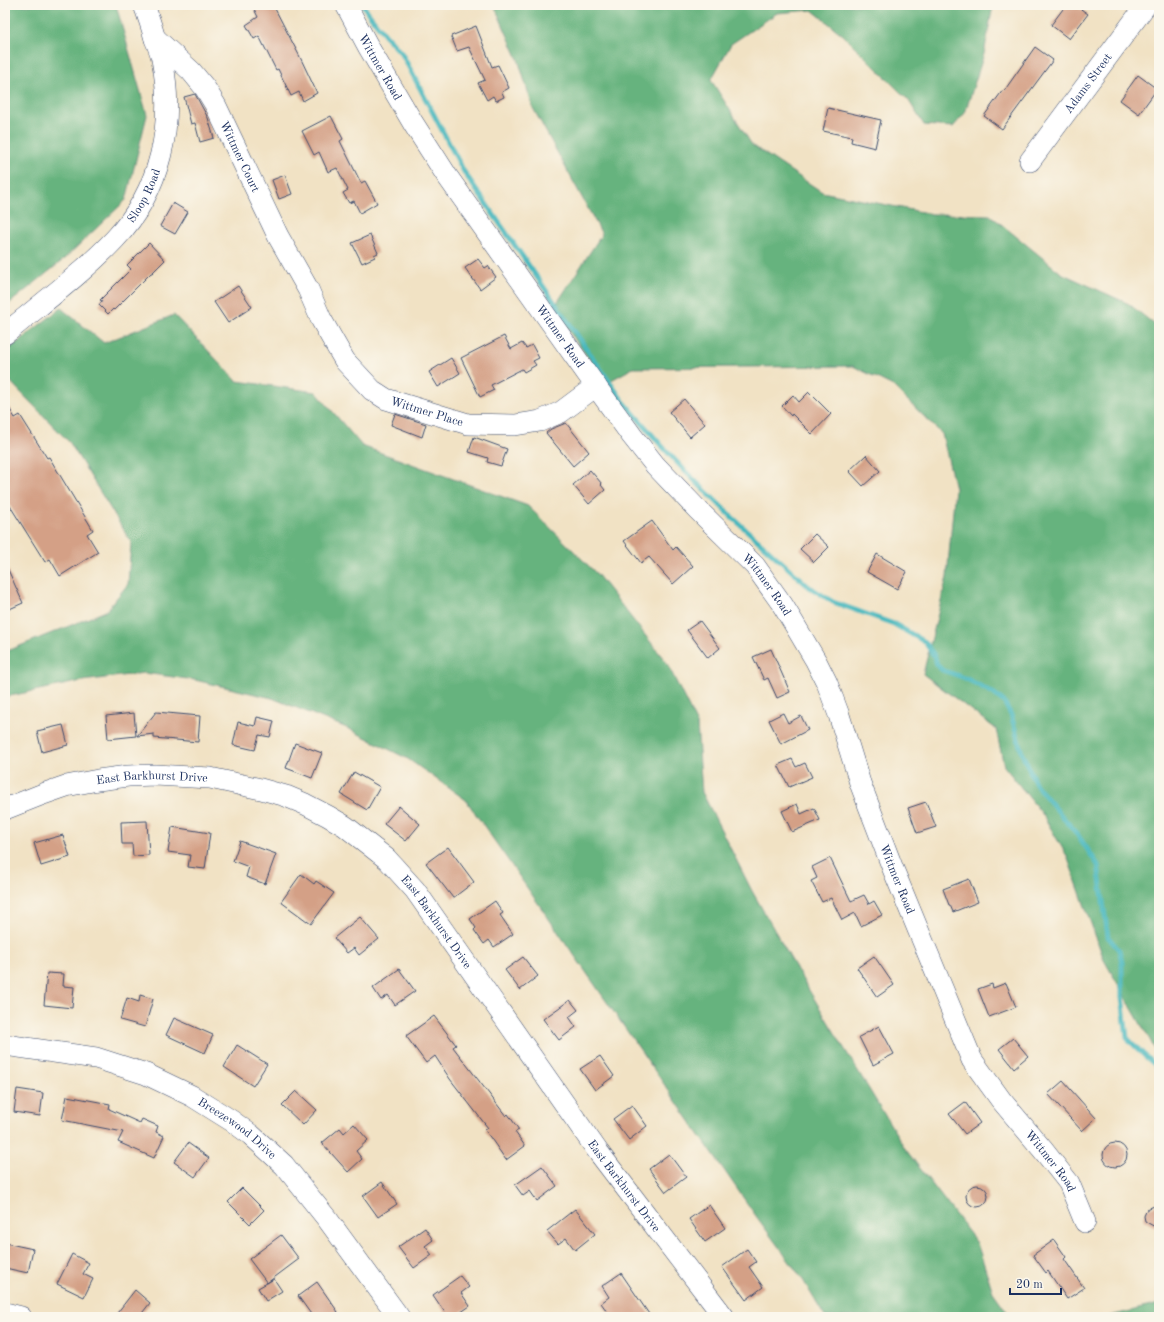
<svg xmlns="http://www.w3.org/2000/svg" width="1164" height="1322" font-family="'Old Standard TT',serif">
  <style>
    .forest { fill: #66b37e; stroke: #40716e }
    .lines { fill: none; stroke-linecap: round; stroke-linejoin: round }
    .stream { stroke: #49b8be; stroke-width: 5 }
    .building { fill: #d4a086 }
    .minor-casing { stroke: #3b4a6d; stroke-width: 22 }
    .minor { stroke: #fff; stroke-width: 21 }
    .labels { text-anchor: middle; stroke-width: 3.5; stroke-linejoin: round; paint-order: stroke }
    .street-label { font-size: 12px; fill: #1b2f5e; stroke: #fbf7ec }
  </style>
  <rect width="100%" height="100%" fill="#fbf7ec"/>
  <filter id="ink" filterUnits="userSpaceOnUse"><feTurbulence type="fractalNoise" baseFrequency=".025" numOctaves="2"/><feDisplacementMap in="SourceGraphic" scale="8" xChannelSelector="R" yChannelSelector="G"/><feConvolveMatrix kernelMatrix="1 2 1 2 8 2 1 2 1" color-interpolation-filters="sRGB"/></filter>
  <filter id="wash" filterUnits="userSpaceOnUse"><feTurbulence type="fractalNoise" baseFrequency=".012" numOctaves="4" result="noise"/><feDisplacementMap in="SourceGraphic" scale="16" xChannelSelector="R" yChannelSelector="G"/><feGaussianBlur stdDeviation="0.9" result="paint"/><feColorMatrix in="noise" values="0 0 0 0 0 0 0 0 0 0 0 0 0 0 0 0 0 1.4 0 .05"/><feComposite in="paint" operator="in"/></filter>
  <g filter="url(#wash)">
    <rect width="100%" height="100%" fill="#f1e2c4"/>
    <path class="forest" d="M 5,5 L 116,5 L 147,115 L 126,200 L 63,260 L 5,307 Z
      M 494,5 L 995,5 L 992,11 L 984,54 L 965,113 L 953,127 L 924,125 L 909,101 L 843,35 L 812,10 L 777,13 L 731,44 L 711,80 L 752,145 L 822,192 L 932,214 L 990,215 L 1061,273 L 1129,304 L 1159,328 L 1159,1058 L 1150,1040 L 1104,960 L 1067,856 L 1043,815 L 1004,766 L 996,729 L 923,674 L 947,577 L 955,488 L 942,434 L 893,386 L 853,366 L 633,368 L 606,383 L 553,309 L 602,234 L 533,108 L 518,59 Z
      M 61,308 L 104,343 L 174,315 L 237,381 L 316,392 L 362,446 L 528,506 L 597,574 L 667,663 L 697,724 L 702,792 L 752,891 L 804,982 L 906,1150 L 977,1243 L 993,1292 L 1011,1317 L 825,1317 L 803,1280 L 756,1216 L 466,800 L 408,759 L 347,728 L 272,698 L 195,680 L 144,673 L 82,681 L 5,697 L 5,652 L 106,611 L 128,584 L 131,542 L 70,443 L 5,376 L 5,352 Z
      M 1159,1304 L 1159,1317 L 1106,1317 Z"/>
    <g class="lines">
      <path class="stream" d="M 363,5 L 368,13 L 386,36 L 402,54 L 464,172 L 622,400 L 660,444 L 686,472 L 732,517 L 808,586 L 833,602 L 894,624 L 925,642 L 935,657 L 937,665 L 942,670 L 965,678 L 993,693 L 1004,702 L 1011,715 L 1022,753 L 1036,785 L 1077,834 L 1098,865 L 1108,937 L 1119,950 L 1122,962 L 1122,997 L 1127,1038 L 1144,1055 L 1159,1068"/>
    </g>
    <g id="blocks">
      <path class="building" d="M 252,5 L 273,5 L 300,57 L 317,93 L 303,101 L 299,92 L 291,96 L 278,69 L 276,70 L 259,36 L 254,39 L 246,25 L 258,17 Z
        M 1066,5 L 1075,5 L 1088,14 L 1069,39 L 1051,25 Z
        M 476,26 L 492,67 L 498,65 L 509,88 L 502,92 L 504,97 L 496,101 L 493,96 L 487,100 L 478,83 L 485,80 L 469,47 L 457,51 L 451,36 Z
        M 1035,47 L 1053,60 L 1002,129 L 984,116 L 1003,90 L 1004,91 Z
        M 1138,75 L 1157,89 L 1139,114 L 1120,100 Z
        M 195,94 L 208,118 L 214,138 L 200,142 L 195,123 L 191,124 L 184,97 Z
        M 828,108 L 881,120 L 875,148 L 851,142 L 852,137 L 823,131 Z
        M 331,116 L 343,139 L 340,141 L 361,183 L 365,181 L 377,203 L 360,213 L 354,201 L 349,203 L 343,193 L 348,190 L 337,168 L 328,172 L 319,152 L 314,155 L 302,131 Z
        M 285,175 L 292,194 L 279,199 L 272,180 Z
        M 173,203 L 188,212 L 175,234 L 160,226 Z
        M 370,235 L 378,253 L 374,255 L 375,257 L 362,263 L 352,243 Z
        M 149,243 L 165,260 L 152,273 L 151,273 L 114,310 L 113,309 L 108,314 L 99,305 L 102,301 L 100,300 L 131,269 L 127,265 Z
        M 478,259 L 485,268 L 488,266 L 496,277 L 480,289 L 465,268 Z
        M 238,286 L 252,307 L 228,323 L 214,302 Z
        M 504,336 L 511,349 L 522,343 L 526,348 L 532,345 L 539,358 L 533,361 L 536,365 L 524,372 L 522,369 L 491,385 L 494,390 L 480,397 L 461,358 Z
        M 451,358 L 460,373 L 438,387 L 429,372 Z
        M 809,392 L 831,414 L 812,434 L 792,414 L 791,416 L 782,406 L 793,395 L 799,402 Z
        M 684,399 L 705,424 L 690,437 L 669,412 Z
        M 5,401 L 15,418 L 20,415 L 47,458 L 49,457 L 93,530 L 87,534 L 98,552 L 60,576 L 50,559 L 45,562 L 5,498 Z
        M 395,414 L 426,424 L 422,437 L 391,425 Z
        M 566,423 L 589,452 L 573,466 L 546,433 L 551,429 Z
        M 474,437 L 507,449 L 501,466 L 487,462 L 488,458 L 469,452 Z
        M 866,455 L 880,471 L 863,486 L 849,471 Z
        M 590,470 L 602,484 L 601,485 L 605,490 L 589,504 L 573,485 Z
        M 652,521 L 673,550 L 676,547 L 693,566 L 673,584 L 649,557 L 641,563 L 624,541 Z
        M 815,534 L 829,547 L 814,562 L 800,549 Z
        M 877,554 L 907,572 L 897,589 L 867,572 Z
        M 5,563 L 23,603 L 5,611 Z
        M 700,621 L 720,648 L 708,658 L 687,630 Z
        M 771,649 L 790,692 L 777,698 L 768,678 L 764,680 L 753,657 Z
        M 156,712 L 200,716 L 198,742 L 154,738 L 154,734 L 137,736 Z
        M 134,713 L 136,736 L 108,739 L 106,716 Z
        M 783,713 L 788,723 L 801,716 L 808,730 L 781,744 L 769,720 Z
        M 257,717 L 274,721 L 270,737 L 259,735 L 255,750 L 233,745 L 238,722 L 255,726 Z
        M 63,725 L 68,745 L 42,752 L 37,731 Z
        M 295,743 L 322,753 L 312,778 L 286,768 Z
        M 792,759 L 796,767 L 805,763 L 812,777 L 789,787 L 778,765 Z
        M 354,772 L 380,787 L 367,810 L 341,794 Z
        M 926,802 L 936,827 L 917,833 L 908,808 Z
        M 797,804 L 801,814 L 814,808 L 820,820 L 792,832 L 782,811 Z
        M 399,806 L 420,824 L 406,841 L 384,824 Z
        M 147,821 L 149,855 L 133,856 L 132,844 L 122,844 L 121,822 Z
        M 172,827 L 210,833 L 205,869 L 188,867 L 190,855 L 168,852 Z
        M 63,835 L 70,857 L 41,866 L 34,843 Z
        M 240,841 L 276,854 L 265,884 L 246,877 L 249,867 L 233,861 Z
        M 448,847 L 474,882 L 453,898 L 426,863 Z
        M 830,858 L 851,901 L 864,895 L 869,904 L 874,901 L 882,915 L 861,926 L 855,913 L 842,920 L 831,898 L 822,902 L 811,881 L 817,878 L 812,867 Z
        M 301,874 L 314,884 L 316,881 L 334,893 L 311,924 L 281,902 Z
        M 969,879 L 978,902 L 953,912 L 950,905 L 949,905 L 943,889 Z
        M 495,901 L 503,913 L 500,915 L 513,934 L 494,947 L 489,940 L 484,944 L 474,930 L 476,928 L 470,919 Z
        M 360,917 L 379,939 L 359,955 L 354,948 L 347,953 L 334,938 Z
        M 874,956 L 894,985 L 877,997 L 857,968 Z
        M 523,957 L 538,976 L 520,990 L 505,970 Z
        M 399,969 L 415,991 L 395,1005 L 388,995 L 381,1000 L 373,988 Z
        M 47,973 L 64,974 L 63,986 L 74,987 L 72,1008 L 44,1005 Z
        M 1006,983 L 1016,1007 L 989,1017 L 978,989 L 992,984 L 993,988 Z
        M 140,995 L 153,999 L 145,1027 L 120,1020 L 127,998 L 139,1002 Z
        M 570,1000 L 578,1010 L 569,1017 L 576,1027 L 559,1040 L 543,1019 Z
        M 434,1016 L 456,1045 L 453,1047 L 506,1116 L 508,1114 L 519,1130 L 515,1132 L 525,1146 L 506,1160 L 485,1130 L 488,1128 L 450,1079 L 435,1056 L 426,1063 L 406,1036 Z
        M 174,1018 L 213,1035 L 205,1053 L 166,1035 Z
        M 879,1026 L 894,1054 L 873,1065 L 859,1037 Z
        M 1013,1038 L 1028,1056 L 1014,1068 L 999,1049 Z
        M 237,1045 L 267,1064 L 253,1086 L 224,1067 Z
        M 600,1056 L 614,1076 L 595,1090 L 580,1069 Z
        M 1063,1081 L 1096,1118 L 1082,1131 L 1048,1094 Z
        M 17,1089 L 43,1093 L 40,1116 L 14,1112 Z
        M 296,1091 L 317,1110 L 303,1125 L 282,1105 Z
        M 67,1096 L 110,1104 L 109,1109 L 140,1123 L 142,1119 L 158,1126 L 156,1132 L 164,1136 L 154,1158 L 118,1142 L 123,1132 L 62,1120 Z
        M 965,1102 L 980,1123 L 965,1134 L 949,1114 Z
        M 632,1105 L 647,1126 L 629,1140 L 613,1119 Z
        M 354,1124 L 368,1140 L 356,1151 L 362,1159 L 348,1172 L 322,1143 L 340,1128 L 344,1133 Z
        M 188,1143 L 209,1158 L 195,1177 L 174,1162 Z
        M1103 1155a12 12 0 1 1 24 0a12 12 0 1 1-24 0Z
        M 669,1154 L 686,1177 L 666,1192 L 649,1169 Z
        M 542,1166 L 557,1186 L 537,1201 L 530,1191 L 523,1196 L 515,1185 Z
        M 382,1182 L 397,1204 L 378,1217 L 363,1196 Z
        M966 1196a11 11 0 1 1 22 0a11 11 0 1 1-22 0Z
        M 242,1188 L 264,1210 L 250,1224 L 228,1202 Z
        M 1159,1204 L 1159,1229 L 1148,1223 L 1145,1221 L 1144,1216 L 1147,1209 Z
        M 709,1205 L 725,1228 L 705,1242 L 689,1219 Z
        M 575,1209 L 595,1234 L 575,1250 L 566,1238 L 558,1244 L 547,1231 Z
        M 425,1228 L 433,1240 L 425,1246 L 432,1255 L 414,1268 L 398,1247 Z
        M 281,1235 L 299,1259 L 267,1283 L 249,1259 Z
        M 1054,1240 L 1066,1257 L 1064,1259 L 1084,1288 L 1067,1299 L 1048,1271 L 1046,1273 L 1033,1255 Z
        M 5,1243 L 33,1249 L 28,1273 L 5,1268 Z
        M 747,1249 L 756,1262 L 749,1267 L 763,1287 L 746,1300 L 722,1267 Z
        M 72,1254 L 89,1263 L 83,1274 L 93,1279 L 84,1297 L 57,1284 Z
        M 621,1273 L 651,1317 L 611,1317 L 601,1303 L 609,1297 L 602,1286 Z
        M 460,1276 L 469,1287 L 461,1293 L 470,1306 L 454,1317 L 448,1317 L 433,1295 Z
        M 274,1279 L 282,1291 L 266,1301 L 258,1288 Z
        M 317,1282 L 338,1312 L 331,1317 L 313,1317 L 298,1296 Z
        M 135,1290 L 150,1303 L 139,1317 L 114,1317 Z"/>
    </g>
  </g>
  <g filter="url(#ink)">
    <use href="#blocks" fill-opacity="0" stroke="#3b4a6d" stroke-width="1"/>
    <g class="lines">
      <defs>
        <g id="minor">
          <path id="s1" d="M 346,5 L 369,48 L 413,123 L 447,176 L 600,392 L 632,436 L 655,465 L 698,510 L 755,566 L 782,604 L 793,622 L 816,661 L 827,683 L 839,715 L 860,783 L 893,869 L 972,1060 L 1001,1100 L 1043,1150 L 1069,1183 L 1085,1222"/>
          <path id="s2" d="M 155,38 L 191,71 L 205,88 L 216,106 L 278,236 L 308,289 L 321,319 L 334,342 L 345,361 L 372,390 L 386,399 L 468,424 L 515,425 L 540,421 L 561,412 L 596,386"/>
          <path id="s3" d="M 1030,161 L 1146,5"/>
          <path id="s4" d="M 5,334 C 42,303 82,274 115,239 C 161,190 175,124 162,59 C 161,53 158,46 155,39 C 152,28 148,16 144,5"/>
          <path id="s5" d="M 5,809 L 43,794 L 66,786 L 98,780 L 128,776 L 155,775 L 210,778 L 261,789 L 286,796 L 305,804 L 328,816 L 345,826 L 387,859 L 415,890 L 599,1153 L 724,1317"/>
          <path id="s6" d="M 5,1045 L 96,1058 L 146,1074 L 192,1096 L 232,1121 L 251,1135 L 284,1165 L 328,1220 L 399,1317"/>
          <path d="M 5,1313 L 21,1317"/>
        </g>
      </defs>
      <use href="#minor" class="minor-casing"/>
      <use href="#minor" class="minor"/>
    </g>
  </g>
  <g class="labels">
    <g class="street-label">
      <text dy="4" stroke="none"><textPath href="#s1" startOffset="71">Wittmer Road</textPath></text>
      <text dy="4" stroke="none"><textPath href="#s3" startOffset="97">Adams Street</textPath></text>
      <text dy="4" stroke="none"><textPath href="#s2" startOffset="148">Wittmer Court</textPath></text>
      <text dy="4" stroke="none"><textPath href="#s4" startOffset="198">Sloop Road</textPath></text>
      <text dy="4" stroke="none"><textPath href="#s1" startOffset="395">Wittmer Road</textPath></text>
      <text dy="4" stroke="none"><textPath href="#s2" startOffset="477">Wittmer Place</textPath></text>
      <text dy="4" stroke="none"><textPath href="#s1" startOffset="719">Wittmer Road</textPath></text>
      <text dy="4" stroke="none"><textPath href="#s5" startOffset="152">East Barkhurst Drive</textPath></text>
      <text dy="4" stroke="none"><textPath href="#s1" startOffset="1043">Wittmer Road</textPath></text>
      <text dy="4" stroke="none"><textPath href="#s5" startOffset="488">East Barkhurst Drive</textPath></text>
      <text dy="4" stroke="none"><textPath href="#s6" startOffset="251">Breezewood Drive</textPath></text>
      <text dy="4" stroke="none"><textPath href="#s1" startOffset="1367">Wittmer Road</textPath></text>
      <text dy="4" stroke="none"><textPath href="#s5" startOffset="812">East Barkhurst Drive</textPath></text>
    </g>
  </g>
  <rect width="1164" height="1322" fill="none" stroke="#fbf7ec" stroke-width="20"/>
  <path d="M1010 1288v6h51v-6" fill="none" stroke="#1b2f5e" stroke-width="2"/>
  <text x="1016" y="1288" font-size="12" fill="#1b2f5e" stroke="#fbf7ec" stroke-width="3" paint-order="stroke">20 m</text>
</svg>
